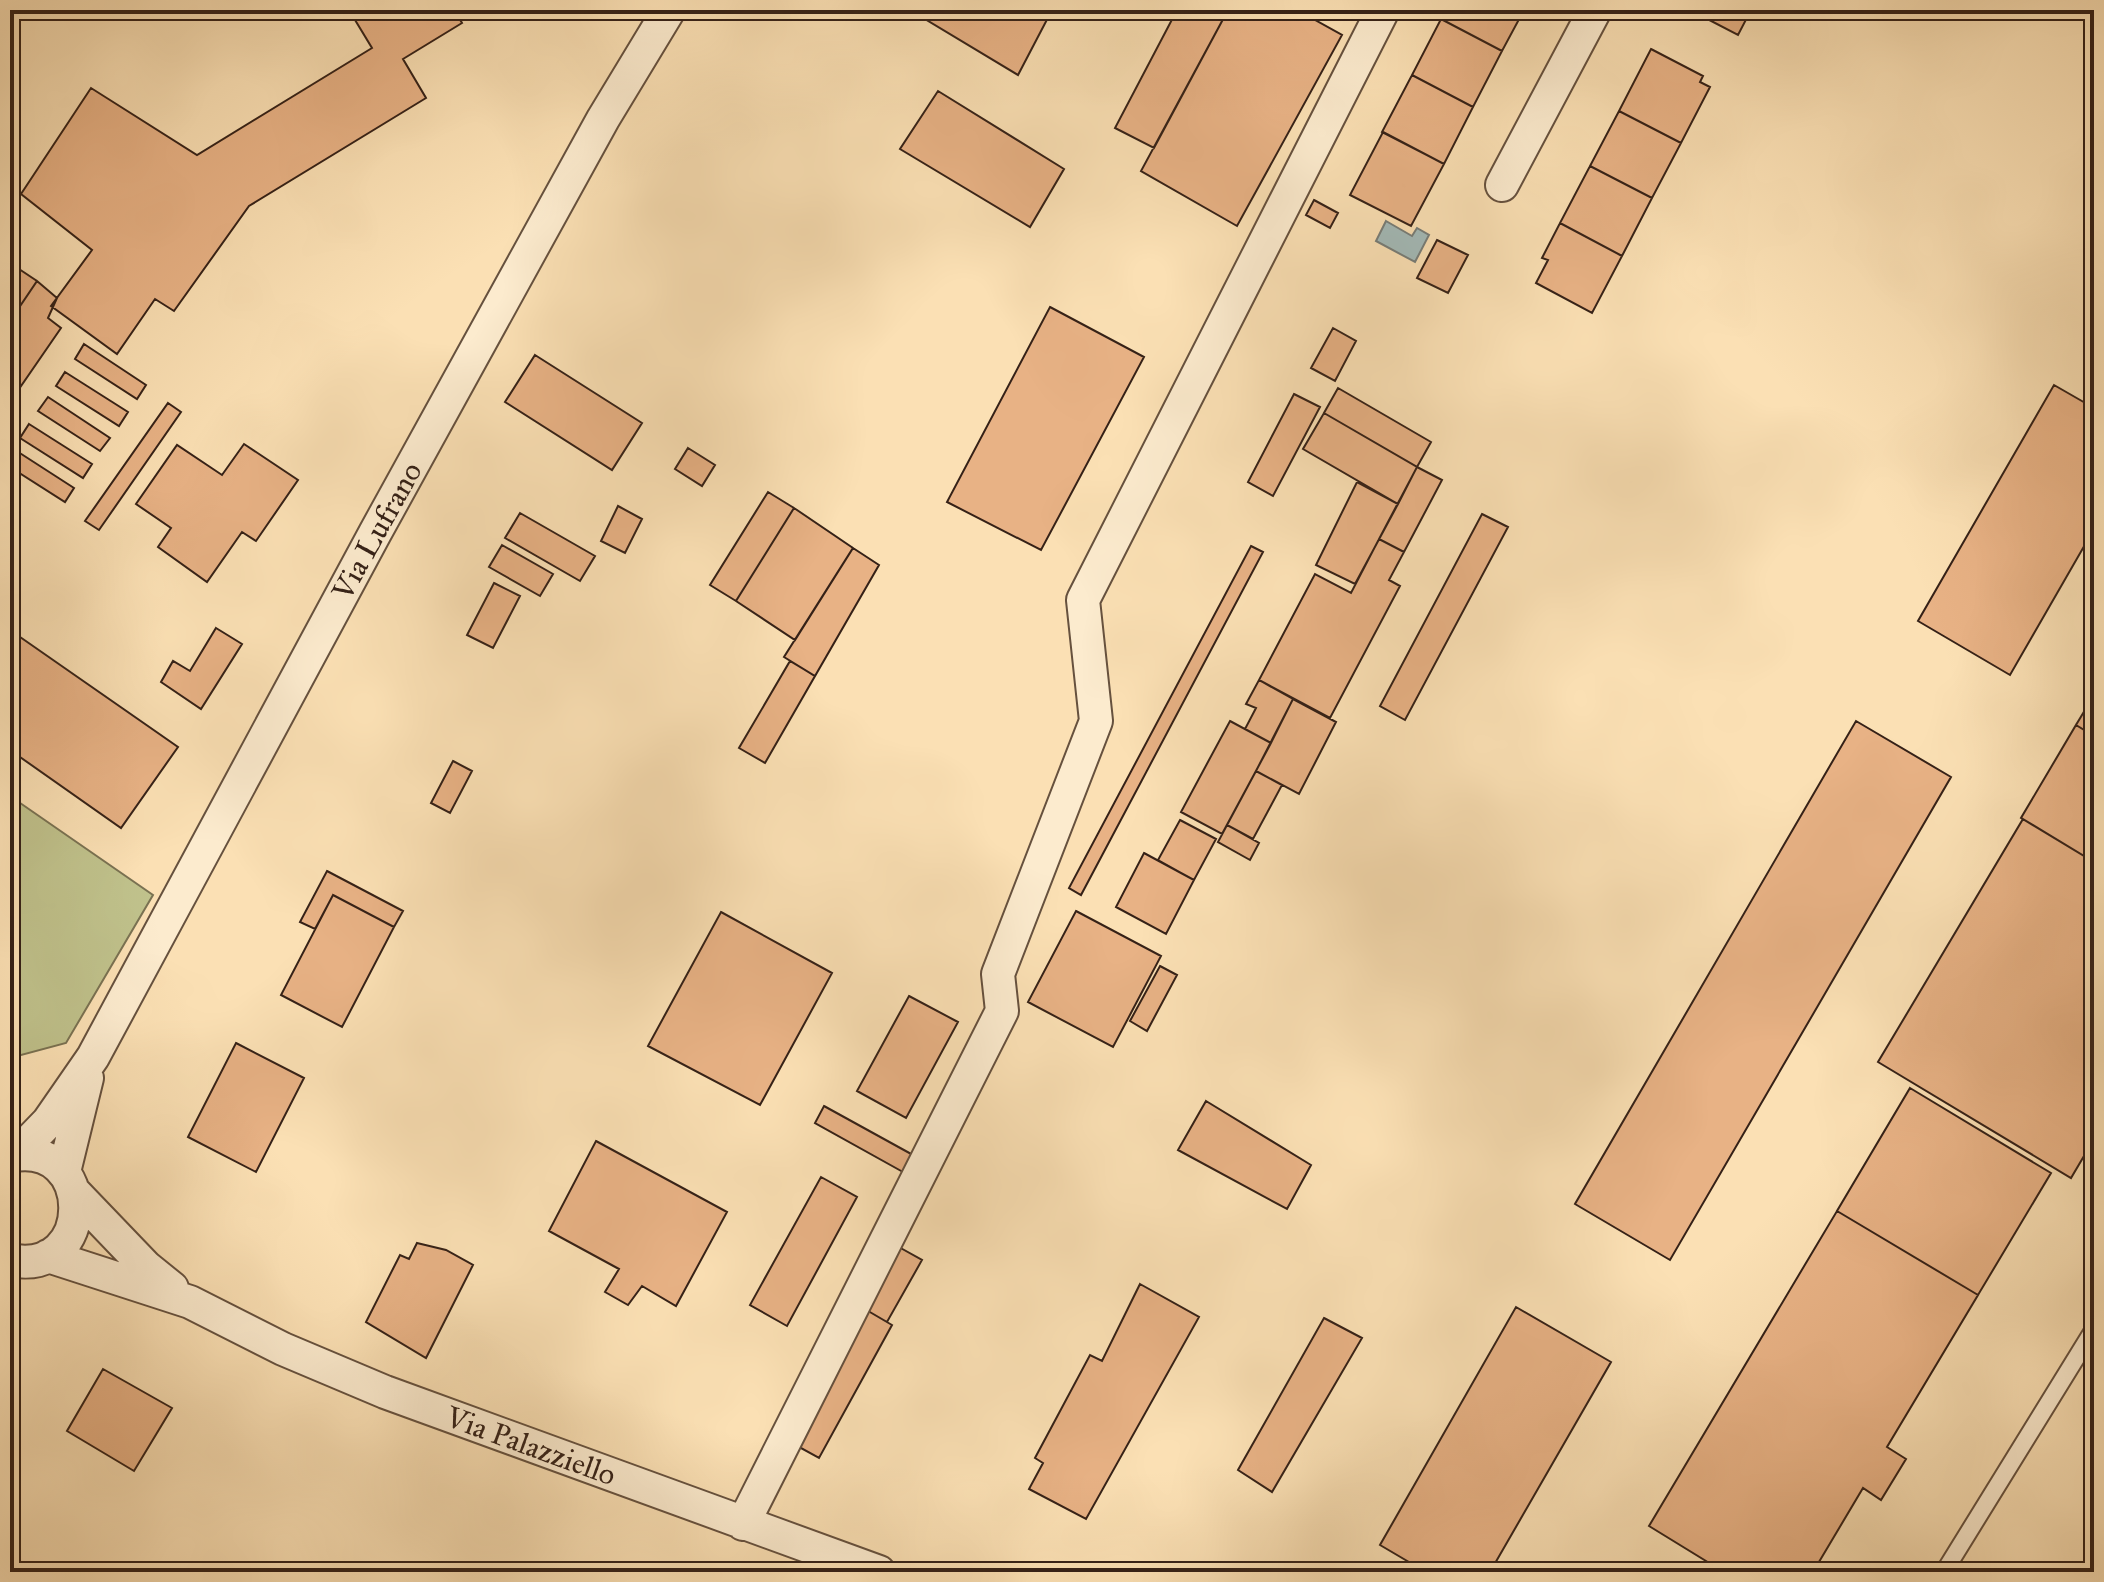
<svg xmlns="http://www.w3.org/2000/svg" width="2104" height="1582" font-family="'IM FELL Great Primer',serif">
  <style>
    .green { fill: #c0c28c; stroke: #7a7252; stroke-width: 2 }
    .water { fill: #a3bab8; stroke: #777d78; stroke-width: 2 }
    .building { fill: #e8b285; stroke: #352117; stroke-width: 2 }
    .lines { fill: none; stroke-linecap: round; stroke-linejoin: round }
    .service-casing { stroke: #66513e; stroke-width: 20 }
    .minor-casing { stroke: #66513e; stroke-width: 36 }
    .service { stroke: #fcebce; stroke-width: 16 }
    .minor { stroke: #fcebce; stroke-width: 32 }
    .labels { text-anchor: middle; stroke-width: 6; stroke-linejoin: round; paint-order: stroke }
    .street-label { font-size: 30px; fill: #352117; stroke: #fcebce }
  </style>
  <rect width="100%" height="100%" fill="#fbe0b4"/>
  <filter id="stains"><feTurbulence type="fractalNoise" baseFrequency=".0025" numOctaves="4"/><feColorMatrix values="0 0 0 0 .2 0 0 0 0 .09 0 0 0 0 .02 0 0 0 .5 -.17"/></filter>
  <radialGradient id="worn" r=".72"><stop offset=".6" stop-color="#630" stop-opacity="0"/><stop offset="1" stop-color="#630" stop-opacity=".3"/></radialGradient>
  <path class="green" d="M 10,796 L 153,895 L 66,1043 L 10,1058 Z"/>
  <path class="water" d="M 1386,221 L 1412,236 L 1417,228 L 1429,235 L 1415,262 L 1376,241 Z"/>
  <path class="building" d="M 349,10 L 454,10 L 462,23 L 403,59 L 426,98 L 249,206 L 174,311 L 155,299 L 117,354 L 51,306 L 92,250 L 21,194 L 91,88 L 197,155 L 372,48 Z
    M 910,10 L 1052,10 L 1018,75 Z
    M 1177,10 L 1228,10 L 1154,148 L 1115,128 Z
    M 1228,10 L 1297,10 L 1342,35 L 1237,226 L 1141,171 Z
    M 1446,10 L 1524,10 L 1502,51 L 1441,19 Z
    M 1690,10 L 1751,10 L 1738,35 Z
    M 1441,19 L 1502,51 L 1473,107 L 1412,75 Z
    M 1651,49 L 1703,76 L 1700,82 L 1710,87 L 1681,143 L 1619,111 Z
    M 1412,75 L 1473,107 L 1444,164 L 1382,132 Z
    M 938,91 L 1064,169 L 1030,227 L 900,149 Z
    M 1619,111 L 1681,143 L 1652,198 L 1590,166 Z
    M 1383,132 L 1444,164 L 1411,226 L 1350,195 Z
    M 1590,166 L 1652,198 L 1622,256 L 1560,223 Z
    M 1314,200 L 1338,213 L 1330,228 L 1306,215 Z
    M 1560,223 L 1622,256 L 1592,313 L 1536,283 L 1548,260 L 1542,258 Z
    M 1437,240 L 1468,255 L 1448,293 L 1417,278 Z
    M 10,263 L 37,281 L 10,321 Z
    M 37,281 L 57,298 L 48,318 L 61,328 L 10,402 L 10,321 Z
    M 1050,307 L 1144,357 L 1041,550 L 947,502 Z
    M 1333,328 L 1356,341 L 1335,381 L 1311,368 Z
    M 84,344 L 146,385 L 137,399 L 75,359 Z
    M 535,355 L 642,423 L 612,470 L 505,402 Z
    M 65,372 L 128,412 L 119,426 L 56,386 Z
    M 2054,385 L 2094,408 L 2094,529 L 2010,675 L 1918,621 Z
    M 1338,388 L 1431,442 L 1417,467 L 1324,413 Z
    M 1294,394 L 1320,407 L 1273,496 L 1248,482 Z
    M 48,397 L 110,438 L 100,451 L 38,411 Z
    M 168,403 L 181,412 L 99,530 L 85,521 Z
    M 1324,413 L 1417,467 L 1398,504 L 1303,449 Z
    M 29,424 L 92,464 L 83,478 L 20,438 Z
    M 244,444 L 298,480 L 256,541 L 242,532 L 207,582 L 158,547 L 171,528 L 136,504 L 177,445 L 222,475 Z
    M 12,448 L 74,488 L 65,502 L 10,467 Z
    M 688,448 L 715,465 L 702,486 L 675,469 Z
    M 1417,467 L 1442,480 L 1404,552 L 1379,539 Z
    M 1357,482 L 1398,504 L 1355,584 L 1316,565 Z
    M 768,492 L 794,508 L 736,601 L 710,585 Z
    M 618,506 L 642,519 L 625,553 L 601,541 Z
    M 794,508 L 853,548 L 795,640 L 736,601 Z
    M 520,513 L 595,556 L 580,581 L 505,538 Z
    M 1482,514 L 1508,527 L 1405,720 L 1380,706 Z
    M 1379,539 L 1404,552 L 1389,580 L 1400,586 L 1330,718 L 1259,680 L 1315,574 L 1351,593 Z
    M 502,545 L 553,574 L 540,596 L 489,567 Z
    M 1251,546 L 1263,552 L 1081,895 L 1069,888 Z
    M 853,548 L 879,565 L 815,676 L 784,657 Z
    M 494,583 L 520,596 L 493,648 L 467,635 Z
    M 216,628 L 242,644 L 201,709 L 161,682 L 173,661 L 190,671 Z
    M 10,630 L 178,747 L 121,828 L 10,750 Z
    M 790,661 L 815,676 L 765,763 L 739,748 Z
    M 1259,680 L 1293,699 L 1271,743 L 1245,729 L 1256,708 L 1246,704 Z
    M 2094,695 L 2094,736 L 2076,725 Z
    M 1293,699 L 1336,722 L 1299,794 L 1256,771 Z
    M 1230,721 L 1271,743 L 1222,834 L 1181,812 Z
    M 1856,721 L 1951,777 L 1670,1260 L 1575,1204 Z
    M 2076,725 L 2094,736 L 2094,862 L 2021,818 Z
    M 453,761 L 472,771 L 450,813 L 431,803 Z
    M 1256,771 L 1282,785 L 1253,839 L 1227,825 Z
    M 2023,819 L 2094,862 L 2094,1139 L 2071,1178 L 1878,1062 Z
    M 1180,820 L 1216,839 L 1194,880 L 1158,860 Z
    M 1227,825 L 1259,843 L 1250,860 L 1218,842 Z
    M 1144,853 L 1194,880 L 1166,934 L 1116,907 Z
    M 327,871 L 403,911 L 394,927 L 333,895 L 315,929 L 300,922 Z
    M 333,895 L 394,927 L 342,1027 L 281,995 Z
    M 1076,911 L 1161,956 L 1113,1047 L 1028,1002 Z
    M 721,912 L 832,973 L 760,1105 L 648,1046 Z
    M 1160,966 L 1177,975 L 1147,1031 L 1130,1021 Z
    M 909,996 L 958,1022 L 906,1118 L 857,1091 Z
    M 236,1043 L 304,1078 L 256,1172 L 188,1137 Z
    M 1910,1088 L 2051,1173 L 1978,1295 L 1837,1211 Z
    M 1206,1101 L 1311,1165 L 1287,1209 L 1178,1150 Z
    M 824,1106 L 913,1155 L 903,1172 L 815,1123 Z
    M 596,1141 L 727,1212 L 676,1306 L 642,1286 L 628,1305 L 605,1292 L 619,1269 L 549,1231 Z
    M 821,1177 L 857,1197 L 787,1326 L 750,1305 Z
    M 1837,1211 L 1978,1295 L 1887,1447 L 1906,1459 L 1881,1500 L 1863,1488 L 1813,1572 L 1724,1572 L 1649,1526 Z
    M 417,1243 L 446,1250 L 473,1265 L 426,1358 L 366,1322 L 400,1255 L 409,1259 Z
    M 897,1246 L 922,1260 L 887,1322 L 863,1308 Z
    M 1140,1284 L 1199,1317 L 1086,1519 L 1029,1489 L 1043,1463 L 1035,1458 L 1090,1355 L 1102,1361 Z
    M 1516,1307 L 1611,1362 L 1490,1572 L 1426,1572 L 1380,1545 Z
    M 863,1308 L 892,1325 L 819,1458 L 790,1442 Z
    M 1324,1318 L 1362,1338 L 1272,1492 L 1238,1470 Z
    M 103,1369 L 172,1408 L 134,1471 L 67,1431 Z"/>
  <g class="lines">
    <defs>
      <path id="service" d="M 1944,1572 L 2094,1329"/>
      <path id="minor" d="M 1502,185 L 1595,10
        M 17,1154 L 48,1122 L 93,1057 L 375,533 L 603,119 L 669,10
        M 10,1156 C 97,1138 97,1278 10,1260
        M 64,1172 L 87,1078
        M 75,1193 L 146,1267 L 172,1288
        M 48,1256 L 190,1302 L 283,1349 L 385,1392 L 879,1572
        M 743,1524 L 1002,1011 L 998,974 L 1096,721 L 1083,600 L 1383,10"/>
    </defs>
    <use href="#service" class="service-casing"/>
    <use href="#minor" class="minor-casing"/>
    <use href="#service" class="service"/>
    <use href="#minor" class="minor"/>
  </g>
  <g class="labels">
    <g class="street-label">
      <text transform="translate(377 531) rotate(-61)" y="10">Via Lufrano</text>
      <text transform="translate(531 1446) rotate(20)" y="10">Via Palazziello</text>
    </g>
  </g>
  <rect width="2104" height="1582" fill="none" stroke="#fbe0b4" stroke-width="40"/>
  <rect x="12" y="12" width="2080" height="1558" fill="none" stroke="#352117" stroke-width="4"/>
  <rect x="20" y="20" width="2064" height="1542" fill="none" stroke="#352117" stroke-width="2"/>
  <rect width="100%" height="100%" filter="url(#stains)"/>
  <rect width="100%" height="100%" fill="url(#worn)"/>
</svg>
